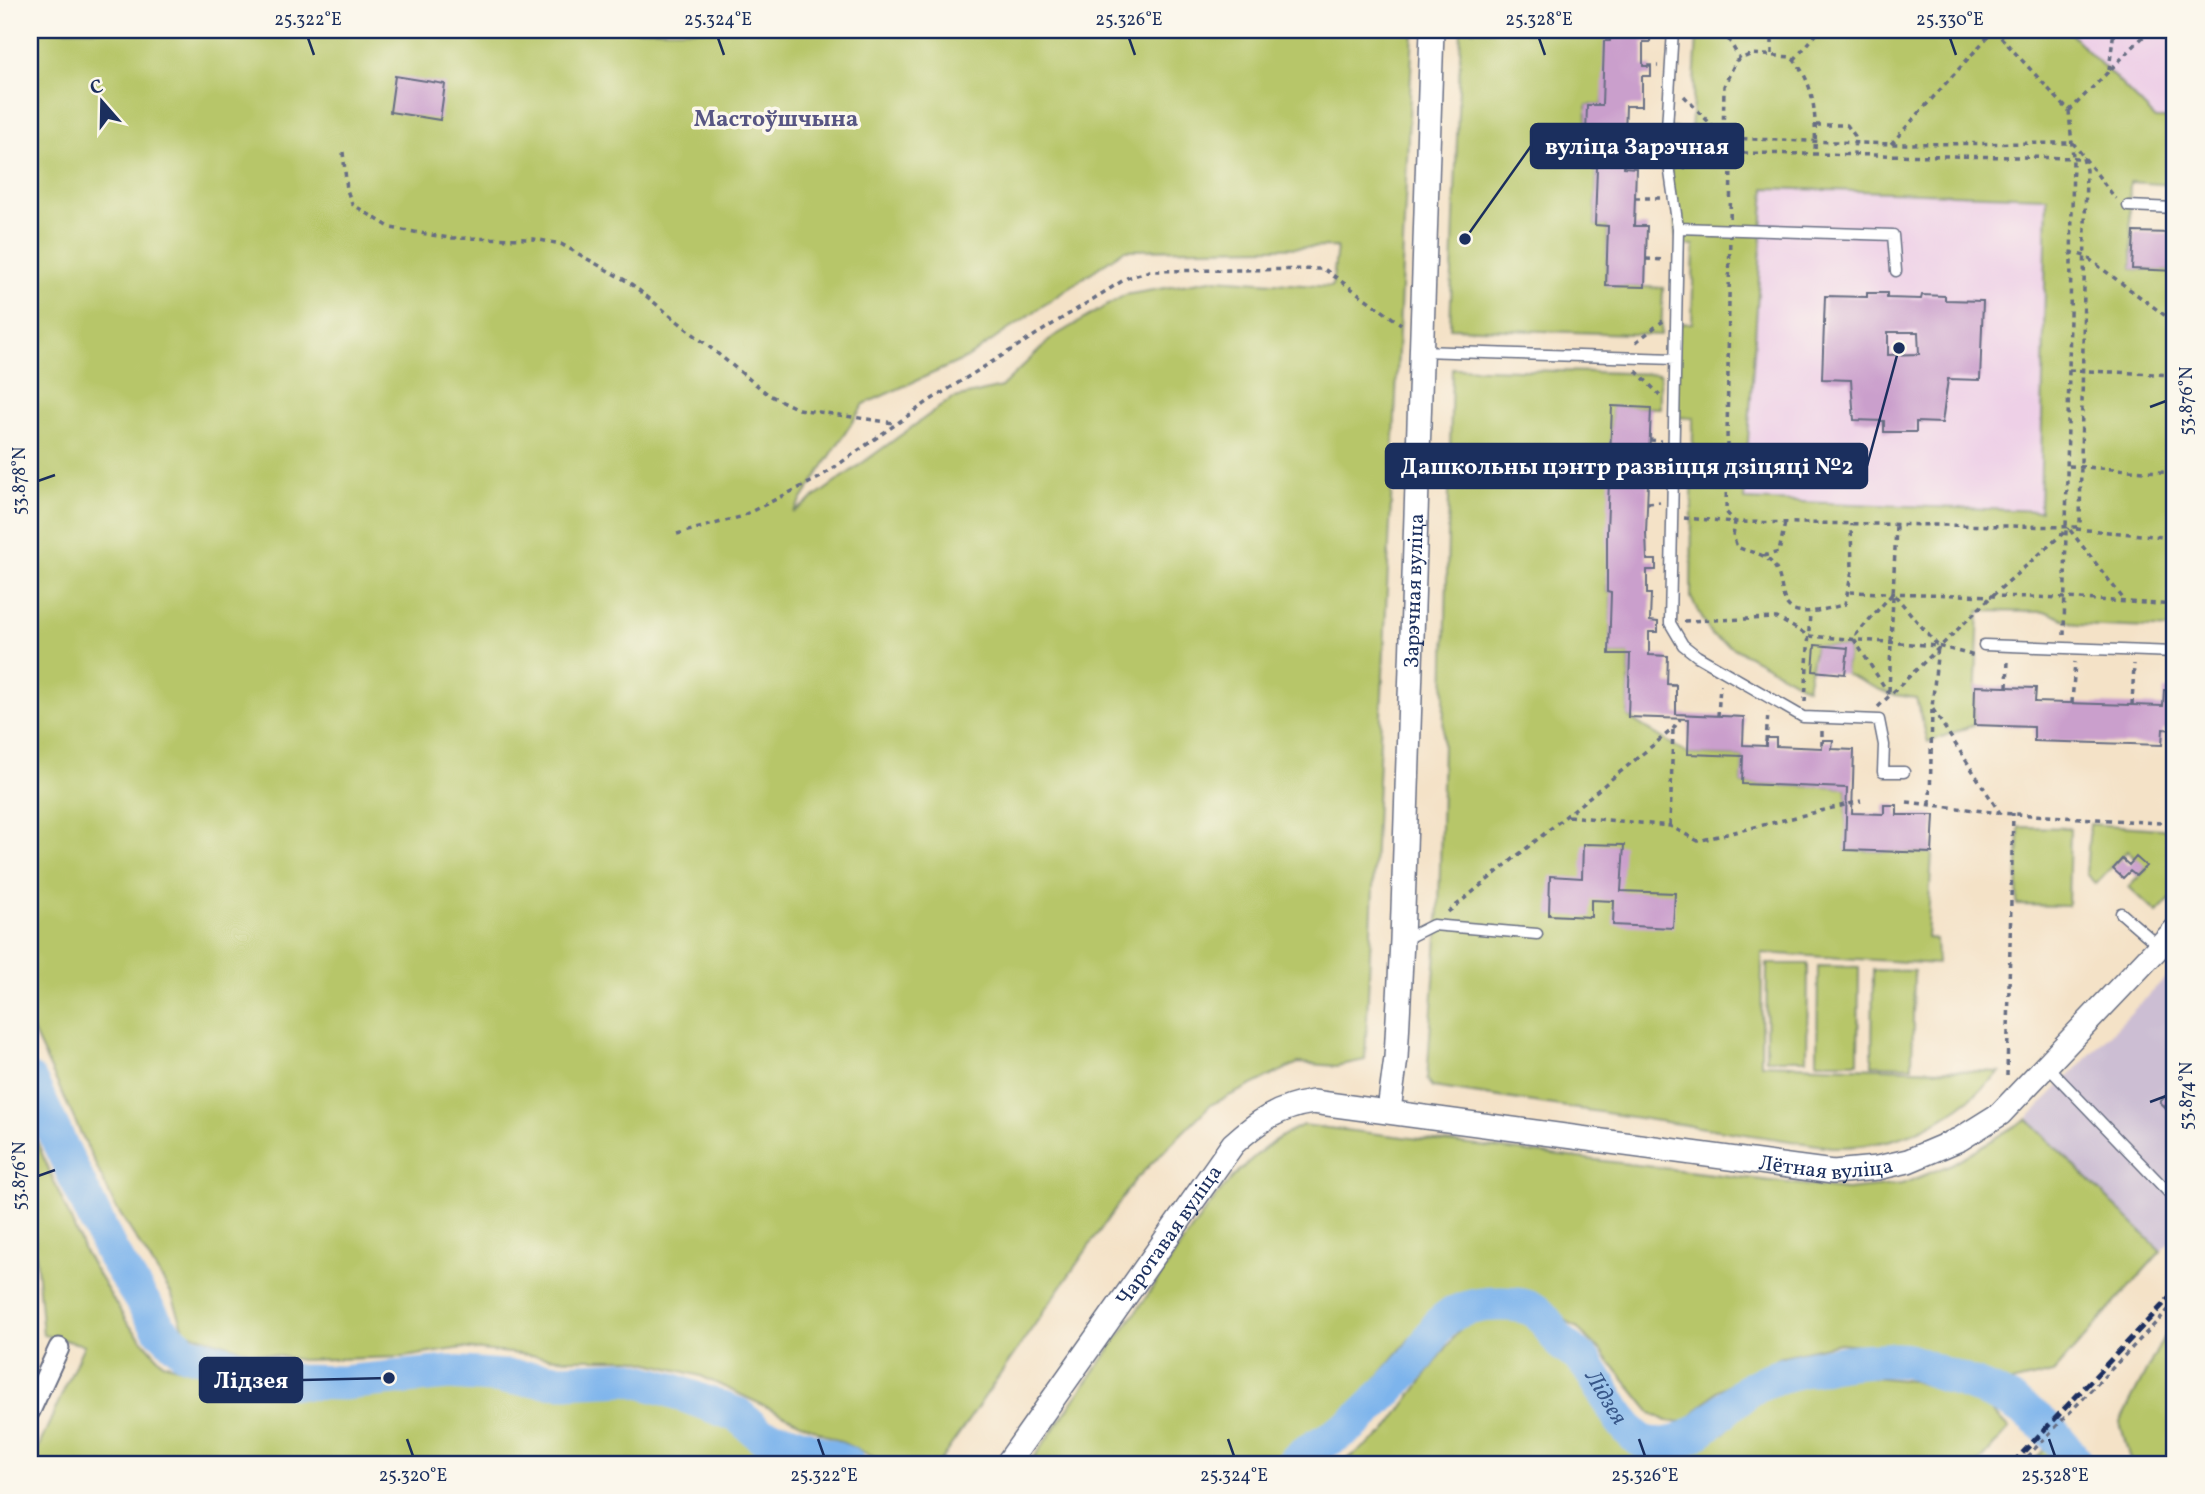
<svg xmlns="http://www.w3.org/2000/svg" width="2205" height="1494" font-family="Vollkorn,serif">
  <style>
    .built { fill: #eed0e7 }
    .industrial { fill: #ccbed3 }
    .green { fill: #b7c669; stroke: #697a64; stroke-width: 2; fill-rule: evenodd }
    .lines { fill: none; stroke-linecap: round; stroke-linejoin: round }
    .river { stroke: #7db4ec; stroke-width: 35 }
    .building { fill: #ca9fcc; fill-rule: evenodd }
    .service-casing { stroke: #676e83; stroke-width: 13 }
    .minor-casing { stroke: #676e83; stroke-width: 23 }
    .tertiary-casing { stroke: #676e83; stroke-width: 26 }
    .path { stroke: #676e83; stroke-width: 3.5; stroke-dasharray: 5 5; stroke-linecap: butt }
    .service { stroke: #fff; stroke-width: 10 }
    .minor { stroke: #fff; stroke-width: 19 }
    .tertiary { stroke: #fff; stroke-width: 23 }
    .rail { stroke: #1b2f5e; stroke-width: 5; stroke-dasharray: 10 5; stroke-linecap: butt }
    .ticks { fill: none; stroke: #1b2f5e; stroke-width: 2.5 }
    .labels { text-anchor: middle; stroke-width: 7; stroke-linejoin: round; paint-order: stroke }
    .street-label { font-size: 21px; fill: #1b2f5e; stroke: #fbf7ec }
    .neighbourhood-label { font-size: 23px; font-weight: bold; fill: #585684; stroke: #fbf7ec }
    .water-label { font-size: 23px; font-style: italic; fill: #385789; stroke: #fbf7ec }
    .leader { fill: none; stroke: #1b2f5e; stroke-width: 2.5 }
    .callout-dot { fill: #1b2f5e; stroke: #fbf7ec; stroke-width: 2.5 }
    .callout { fill: #1b2f5e; stroke: #1b2f5e; stroke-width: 2.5 }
    .callout-label { font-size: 23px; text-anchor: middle; font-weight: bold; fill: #fff }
    .neatline { fill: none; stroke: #1b2f5e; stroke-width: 2.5 }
    .ticks-label { font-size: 18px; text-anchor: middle; fill: #1b2f5e }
  </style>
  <rect width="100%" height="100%" fill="#fbf7ec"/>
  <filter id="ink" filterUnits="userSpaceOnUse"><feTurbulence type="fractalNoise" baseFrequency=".0143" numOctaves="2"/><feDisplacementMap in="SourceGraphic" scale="14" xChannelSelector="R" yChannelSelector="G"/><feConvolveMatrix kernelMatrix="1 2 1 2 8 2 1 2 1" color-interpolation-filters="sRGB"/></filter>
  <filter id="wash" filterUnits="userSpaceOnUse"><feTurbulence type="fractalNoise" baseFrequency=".00686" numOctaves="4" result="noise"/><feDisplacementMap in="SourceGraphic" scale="28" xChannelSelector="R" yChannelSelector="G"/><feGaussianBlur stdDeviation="1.57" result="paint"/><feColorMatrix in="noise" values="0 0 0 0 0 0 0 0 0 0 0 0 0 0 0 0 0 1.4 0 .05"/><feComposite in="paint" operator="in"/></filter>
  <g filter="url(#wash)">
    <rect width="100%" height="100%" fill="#f4e2c7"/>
    <path class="built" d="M 2067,30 L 2175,30 L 2175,119 L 2156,119 Z
      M 1765,188 L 2047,197 L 2040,511 L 1744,500 Z"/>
    <path class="industrial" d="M 2175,968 L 2175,1237 L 2161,1251 L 2027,1119 Z"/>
    <path class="green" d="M 30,30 L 1413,30 L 1365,1060 L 1336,1066 L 1298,1063 L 1210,1105 L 1135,1180 L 938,1464 L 888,1464 L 701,1376 L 633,1359 L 566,1359 L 462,1348 L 404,1357 L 301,1360 L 249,1351 L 185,1332 L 171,1293 L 115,1206 L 30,1025 ZM 1337,247 L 1332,287 L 1216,279 L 1125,295 L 1053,337 L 1001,387 L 951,399 L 793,513 L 864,404 L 967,358 L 1124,250 Z
      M 1461,30 L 1611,30 L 1602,105 L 1587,105 L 1585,166 L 1597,167 L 1595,225 L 1608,226 L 1606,285 L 1663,288 L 1661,335 L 1450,328 Z
      M 1707,30 L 2067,30 L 2156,119 L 2175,119 L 2175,185 L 2130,182 C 2128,212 2133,240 2132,269 L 2175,271 L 2175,629 L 2078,625 L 2047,612 L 1979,611 L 1974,725 L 1928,742 L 1916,698 L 1889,694 L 1845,674 L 1848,648 L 1815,645 L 1807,688 L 1712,636 L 1691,598 L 1693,418 L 1674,417 L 1676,324 L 1692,323 L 1694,245 L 1678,245 L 1666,127 L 1691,131 L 1697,37 L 1707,37 ZM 1765,188 L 2047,197 L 2040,511 L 1744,500 Z
      M 1452,368 L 1660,374 L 1660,408 L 1612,407 L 1607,592 L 1611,593 L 1610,654 L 1630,654 L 1628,717 L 1688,754 L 1743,756 L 1742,784 L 1847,788 L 1846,850 L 1932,853 L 1927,938 L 1936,939 L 1937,964 L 1762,953 L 1761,1064 L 2000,1072 C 1949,1121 1903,1148 1831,1147 L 1433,1087 L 1427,1079 L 1439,908 Z
      M 2090,824 L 2175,830 L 2175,894 L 2157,913 L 2129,887 L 2146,869 L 2127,851 L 2096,884 L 2086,874 Z
      M 2019,827 L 2070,828 L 2068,906 L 2017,905 Z
      M 1767,964 L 1808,964 L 1807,1059 L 1766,1059 Z
      M 1818,966 L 1859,967 L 1858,1062 L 1817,1062 Z
      M 1873,970 L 1914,971 L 1912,1066 L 1872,1065 Z
      M 2027,1119 L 2161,1251 L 2053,1373 L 2011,1383 L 1913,1350 L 1840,1343 L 1783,1356 L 1718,1390 L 1685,1422 L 1666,1421 L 1651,1413 L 1601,1351 L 1577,1328 L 1539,1302 L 1509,1291 L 1459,1295 L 1426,1319 L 1356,1403 L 1272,1464 L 1029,1464 C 1067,1410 1105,1356 1143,1302 C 1187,1238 1230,1158 1303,1125 L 1846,1190 L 1902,1184 L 1952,1164 Z
      M 30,1126 L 85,1253 L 128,1324 L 163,1363 L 243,1385 L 268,1383 L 310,1388 L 513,1378 L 555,1387 L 628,1387 L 677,1400 L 733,1423 L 756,1441 L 771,1464 L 31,1464 L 84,1345 L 43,1335 L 34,1232 L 30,1230 Z
      M 1508,1314 C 1559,1336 1568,1364 1599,1404 C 1612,1420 1627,1434 1641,1448 L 1696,1447 L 1724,1433 L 1743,1413 L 1793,1383 L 1843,1374 L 1912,1381 L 1984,1403 L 2009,1429 L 1978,1464 L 1340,1464 L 1384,1433 L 1468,1318 Z
      M 2173,1319 L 2175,1321 L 2175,1464 L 2131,1464 L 2120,1422 Z
      M 2048,1444 L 2064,1464 L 2032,1464 Z
      M 788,1447 L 832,1464 L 792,1464 Z"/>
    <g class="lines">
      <g class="river">
        <path d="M 30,1081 L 111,1252 L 160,1329 L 185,1352 L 297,1382 L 342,1383 L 449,1373 L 561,1381 L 628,1378 L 668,1389 L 738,1415 L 762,1436 L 789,1441 L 848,1464"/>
        <path id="s1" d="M 1293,1464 C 1310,1445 1335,1439 1354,1423 C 1375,1405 1395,1383 1413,1363 C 1436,1337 1432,1316 1472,1307 C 1487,1303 1520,1302 1534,1310 C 1544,1316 1553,1333 1561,1343 C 1567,1349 1576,1352 1582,1359 C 1601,1378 1622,1439 1650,1444 C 1695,1452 1720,1406 1754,1387 C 1788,1368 1860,1358 1899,1360 C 1912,1360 1927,1368 1939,1373 C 1997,1392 2043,1410 2076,1464"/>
      </g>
    </g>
    <g id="blocks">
      <path class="building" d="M 1611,30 L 1651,30 L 1650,42 L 1643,42 L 1643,66 L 1651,66 L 1651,76 L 1642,76 L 1642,106 L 1626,106 L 1625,134 L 1633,133 L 1633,144 L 1624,144 L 1624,167 L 1636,168 L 1634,226 L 1647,226 L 1645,287 L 1606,286 L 1608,226 L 1595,225 L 1597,167 L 1585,166 L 1587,105 L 1602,105 L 1604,41 L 1610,41 Z
        M 395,76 L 445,84 L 440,120 L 390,112 Z
        M 2171,224 L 2175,225 L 2175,271 L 2132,269 L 2134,232 L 2171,233 Z
        M 1867,293 L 1887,293 L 1887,298 L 1921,299 L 1922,295 L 1945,296 L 1945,300 L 1983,301 L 1980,380 L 1948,379 L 1942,423 L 1916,422 L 1916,432 L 1884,432 L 1884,421 L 1854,420 L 1851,380 L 1822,379 L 1825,296 L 1867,297 ZM 1888,332 L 1918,332 L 1919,354 L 1888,355 Z
        M 1612,406 L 1651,408 L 1646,533 L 1647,560 L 1656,560 L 1656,570 L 1647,570 L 1647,594 L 1651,594 L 1650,621 L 1658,622 L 1658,632 L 1649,632 L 1649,655 L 1668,656 L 1667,684 L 1676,685 L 1676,714 L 1744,717 L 1743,745 L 1766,746 L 1766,738 L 1776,738 L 1776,746 L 1822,748 L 1823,740 L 1833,740 L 1832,749 L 1854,750 L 1852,813 L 1884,814 L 1884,805 L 1897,805 L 1897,815 L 1934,815 L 1932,853 L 1845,850 L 1847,788 L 1742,784 L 1743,756 L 1688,754 L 1689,719 L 1628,717 L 1630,654 L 1609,654 L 1611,593 L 1607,592 L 1607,531 Z
        M 1815,645 L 1848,648 L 1845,674 L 1813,671 Z
        M 1975,686 L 2036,688 L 2035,702 L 2163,706 L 2164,690 L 2175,690 L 2175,730 L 2163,729 L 2162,745 L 2034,741 L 2034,727 L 1974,725 Z
        M 1583,844 L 1624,845 L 1621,891 L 1675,893 L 1673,928 L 1613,925 L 1614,901 L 1591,900 L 1591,917 L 1549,915 L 1550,876 L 1582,878 Z
        M 2136,857 L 2146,866 L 2136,876 L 2130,871 L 2123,878 L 2113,869 L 2122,859 L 2129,865 Z
        M 2173,1088 L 2175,1089 L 2175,1117 L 2160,1102 Z"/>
    </g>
  </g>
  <g filter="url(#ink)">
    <use href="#blocks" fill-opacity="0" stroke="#676e83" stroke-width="2"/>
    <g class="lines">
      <defs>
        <path id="service" d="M 1673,30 L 1666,144 L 1678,228 L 1670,623 L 1683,645 L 1697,656 L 1803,717 L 1879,720 L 1884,745 L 1883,772 L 1904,772
          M 2128,206 L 2175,208
          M 1678,228 L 1893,235 L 1896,271
          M 1420,351 L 1675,359
          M 1984,645 L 2175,652
          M 2121,913 L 2159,946
          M 1403,940 L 1433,925 L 1537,934
          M 2047,1066 L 2172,1196"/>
        <path id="minor" d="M 30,1411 L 59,1348"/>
        <g id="tertiary">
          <path id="s2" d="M 1389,1110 L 1396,1058 L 1402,940 L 1432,30"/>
          <path id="s3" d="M 1007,1464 L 1233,1144 C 1258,1121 1279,1107 1313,1102 L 1833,1172 L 1877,1168 L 1908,1161 L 1960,1139 L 2000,1114 L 2175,930"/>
        </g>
      </defs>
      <use href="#service" class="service-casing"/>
      <use href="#minor" class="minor-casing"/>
      <use href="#tertiary" class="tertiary-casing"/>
      <path class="path" d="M 1723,30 L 1740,59
        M 1994,30 L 2069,111 L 2073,157 L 2064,635
        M 1772,54 L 1772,30
        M 1794,60 L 1820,30
        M 1647,66 L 1658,66
        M 2109,70 L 2114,30
        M 1684,96 L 1722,136
        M 2069,111 L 2150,30
        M 1816,125 L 1847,125 L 1855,136 L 1854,154
        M 1630,134 L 1652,132
        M 1891,144 L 1994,30
        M 343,152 L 347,190 L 352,204 L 391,228 L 449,238 L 534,239 L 561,244 L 630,283 L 769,395 L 798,409 L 894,423
        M 1743,153 L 2083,158 L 2086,170 L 2080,523 L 2077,527 L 1735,522 L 1726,512 L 1731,157 Z
        M 1733,154 L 1723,146 L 1724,86 L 1736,61 L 1752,54 L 1791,57 C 1816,82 1816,118 1815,153
        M 1683,169 L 1723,138 L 1891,144 L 2073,143 L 2116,199
        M 1635,198 L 1661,198
        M 2070,252 L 2085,256 L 2175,323
        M 1646,259 L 1665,260
        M 1636,342 L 1663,321
        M 2069,370 L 2175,375
        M 1636,371 L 1660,395
        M 1650,440 L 1661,441
        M 2069,466 L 2175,473
        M 1648,503 L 1660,502
        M 1684,518 L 1735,522 L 1733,536 L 1737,547 C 1745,551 1756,552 1763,556 C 1801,577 1754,632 1845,604 L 1852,571 L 1851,524
        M 2076,529 L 2175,538
        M 2070,530 L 2125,601
        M 677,534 L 740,517 L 819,478 L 929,401 L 1127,278 L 1150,271 L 1324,269 L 1401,324
        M 1763,556 L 1779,552 L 1785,523
        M 1850,592 L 2066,598 L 2175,605
        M 1684,621 L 1777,618 L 1809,636 L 1938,646 L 1975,656
        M 1671,685 L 1681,685
        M 2007,687 L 2008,660
        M 1889,691 L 1896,525
        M 1889,694 L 1853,638 L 1893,593 L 1938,646 L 1932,708 L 2000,813 L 2175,824
        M 1805,702 L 1810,612
        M 2072,703 L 2075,662
        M 2132,705 L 2134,664
        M 1878,707 L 1992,596 L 2069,528
        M 1718,716 L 1720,685
        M 1822,731 L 1822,745
        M 1766,742 L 1768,712
        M 1907,802 L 2000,813
        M 1930,804 L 1932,710
        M 1568,816 L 1670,826 L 1698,841 L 1861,801
        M 1670,825 L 1673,729
        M 1448,912 L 1673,729 L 1680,719
        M 2007,1076 L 2013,813
        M 2020,1464 L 2175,1303"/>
      <use href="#service" class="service"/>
      <use href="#minor" class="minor"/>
      <use href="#tertiary" class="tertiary"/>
      <path class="rail" d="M 2012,1464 L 2175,1292"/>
    </g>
  </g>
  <path class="ticks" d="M 308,38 L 314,55M 718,38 L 724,55M 1129,38 L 1135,55M 1539,38 L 1545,55M 1950,38 L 1956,55M 2150,407 L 2166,401M 38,481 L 55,475M 2150,1102 L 2166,1096M 38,1176 L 55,1170M 407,1439 L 413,1456M 818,1439 L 824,1456M 1228,1439 L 1234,1456M 1639,1439 L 1645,1456M 2049,1439 L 2055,1456"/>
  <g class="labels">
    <g class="street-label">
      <text dy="7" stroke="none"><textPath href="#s2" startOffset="520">Зарэчная вуліца</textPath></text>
      <text dy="7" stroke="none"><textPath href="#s3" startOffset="1001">Лётная вуліца</textPath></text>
      <text dy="7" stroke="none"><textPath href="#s3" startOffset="280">Чаротавая вуліца</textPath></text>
    </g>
    <g class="neighbourhood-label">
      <text x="776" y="126">Мастоўшчына</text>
    </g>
    <g class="water-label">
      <text dy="8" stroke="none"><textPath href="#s1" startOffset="420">Лідзея</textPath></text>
    </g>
  </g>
  <path class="leader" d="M1465 239L1531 146M1899 348L1867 466M389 1378L302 1380"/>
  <g class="callout-dot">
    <circle cx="1465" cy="239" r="7"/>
    <circle cx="1899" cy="348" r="7"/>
    <circle cx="389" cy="1378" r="7"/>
  </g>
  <g class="callout">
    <rect x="1531" y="124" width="212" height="44" rx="7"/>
    <rect x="1386" y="444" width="481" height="44" rx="7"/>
    <rect x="200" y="1358" width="102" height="44" rx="7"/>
  </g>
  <g class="callout-label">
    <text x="1637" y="154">вуліца Зарэчная</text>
    <text x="1627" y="474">Дашкольны цэнтр развіцця дзіцяці №2</text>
    <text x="251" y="1388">Лідзея</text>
  </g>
  <rect width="2205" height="1494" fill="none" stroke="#fbf7ec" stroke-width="77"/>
  <g transform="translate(102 102) rotate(340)" stroke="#fbf7ec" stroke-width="5" paint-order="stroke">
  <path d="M0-5L12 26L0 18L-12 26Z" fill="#1b2f5e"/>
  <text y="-10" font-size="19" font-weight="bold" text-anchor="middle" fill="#1b2f5e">С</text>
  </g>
  <rect x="38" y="38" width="2128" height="1418" class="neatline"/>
  <g class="ticks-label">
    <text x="308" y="25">25.322°E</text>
    <text x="718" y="25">25.324°E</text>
    <text x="1129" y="25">25.326°E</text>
    <text x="1539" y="25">25.328°E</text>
    <text x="1950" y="25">25.330°E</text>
    <text transform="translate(2186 401) rotate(-90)" y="6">53.876°N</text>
    <text transform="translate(19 481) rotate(-90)" y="6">53.878°N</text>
    <text transform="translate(2186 1096) rotate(-90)" y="6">53.874°N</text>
    <text transform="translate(19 1176) rotate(-90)" y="6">53.876°N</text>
    <text x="413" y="1481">25.320°E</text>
    <text x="824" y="1481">25.322°E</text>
    <text x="1234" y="1481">25.324°E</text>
    <text x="1645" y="1481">25.326°E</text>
    <text x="2055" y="1481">25.328°E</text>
  </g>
</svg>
